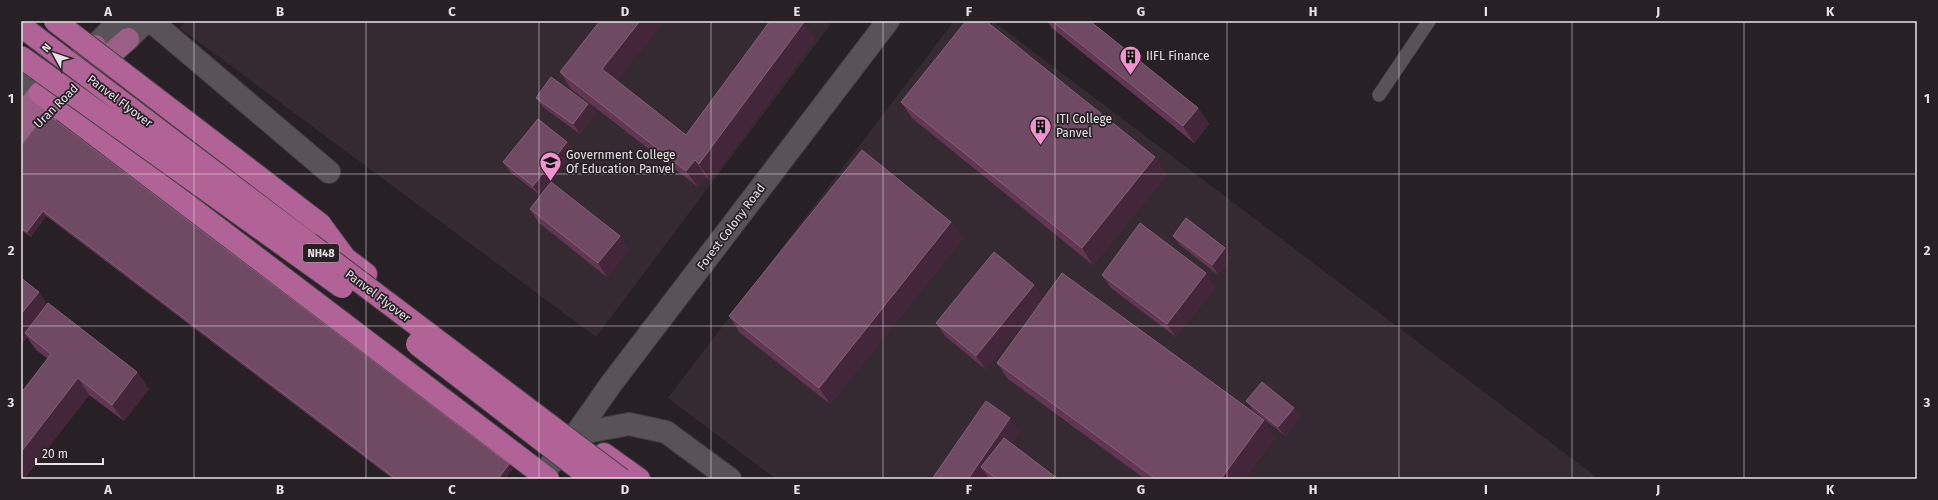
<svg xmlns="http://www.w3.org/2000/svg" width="1938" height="500" font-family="'Fira Sans',sans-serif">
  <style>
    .built { fill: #352a31 }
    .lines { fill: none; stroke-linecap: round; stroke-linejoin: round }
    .service-casing { stroke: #443f42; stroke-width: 14 }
    .minor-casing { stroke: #443f42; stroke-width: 24 }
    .tertiary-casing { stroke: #443f42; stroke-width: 24 }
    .secondary-casing { stroke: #443f42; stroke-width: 24 }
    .primary-casing { stroke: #443f42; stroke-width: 24 }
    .trunk-casing { stroke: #443f42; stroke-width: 24 }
    .service { stroke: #595357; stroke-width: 13 }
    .minor { stroke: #595357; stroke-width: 22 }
    .tertiary { stroke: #595357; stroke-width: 22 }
    .secondary { stroke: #595357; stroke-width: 22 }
    .primary { stroke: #9b5e86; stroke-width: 22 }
    .trunk { stroke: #b16296; stroke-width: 22 }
    .trunk-bridge-casing { stroke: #443f42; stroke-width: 24; stroke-linecap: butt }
    .trunk-bridge { stroke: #b16296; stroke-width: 22 }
    .wall { fill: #623653 }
    .shaded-wall { fill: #44263a }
    .building { fill: #704963; stroke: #836177 }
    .grid { fill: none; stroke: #e7e3e5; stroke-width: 1; stroke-opacity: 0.55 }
    .labels { text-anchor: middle; stroke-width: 3.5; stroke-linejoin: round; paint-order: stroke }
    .shield { fill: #272125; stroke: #ada9ab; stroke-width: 1 }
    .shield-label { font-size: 11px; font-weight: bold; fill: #e7e3e5 }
    .poi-label { font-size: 12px; fill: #e7e3e5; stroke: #272125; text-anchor: start }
    .street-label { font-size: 12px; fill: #e7e3e5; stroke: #272125 }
    .neatline { fill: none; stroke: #e7e3e5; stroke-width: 1.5 }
    .grid-label { font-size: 13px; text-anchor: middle; font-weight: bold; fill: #e7e3e5 }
  </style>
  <rect width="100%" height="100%" fill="#272125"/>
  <path class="built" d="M 186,21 L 833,21 L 596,337 L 180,28 Z
    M 954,21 L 993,21 L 1599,479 L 776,479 L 668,398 Z"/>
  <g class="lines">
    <defs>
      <path id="service" d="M 1379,95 L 1429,21"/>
      <path id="minor" d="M 151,21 L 329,172
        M 576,434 L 629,424 L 666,432 L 730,479"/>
      <path id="tertiary" d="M 21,79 L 40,93
        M 538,479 L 576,434 L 611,384 L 888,21"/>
      <path id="secondary" d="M 128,39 L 146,21
        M 95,46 L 119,21"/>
      <path id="primary" d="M 21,115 L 40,93 L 95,46
        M 21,143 L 55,104 L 128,39"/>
      <path id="trunk" d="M 40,93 L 548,479
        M 320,224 L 345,258 L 366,274
        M 604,454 L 639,479"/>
    </defs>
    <use href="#service" class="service-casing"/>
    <use href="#minor" class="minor-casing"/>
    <use href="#tertiary" class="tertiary-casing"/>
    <use href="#secondary" class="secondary-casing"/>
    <use href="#primary" class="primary-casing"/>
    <use href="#trunk" class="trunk-casing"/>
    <use href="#service" class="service"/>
    <use href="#minor" class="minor"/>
    <use href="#tertiary" class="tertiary"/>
    <use href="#secondary" class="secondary"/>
    <use href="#primary" class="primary"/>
    <use href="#trunk" class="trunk"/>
    <defs>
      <path id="trunk-bridge" d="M 55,21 L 320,224
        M 21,26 L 621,479
        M 21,57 L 342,287
        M 417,344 L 592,479"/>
    </defs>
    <use href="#trunk-bridge" class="trunk-bridge-casing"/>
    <use href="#trunk-bridge" class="trunk-bridge"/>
  </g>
  <path class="wall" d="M 664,21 L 617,81 L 686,135 L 815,38 L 710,180 L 706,177 L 698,187 L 571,89 L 560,72 Z
    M 1047,21 L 1090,21 L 1198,108 L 1209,124 L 1194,143 L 1052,28 Z
    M 536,98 L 588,104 L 595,113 L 580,134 L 543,107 Z
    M 901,102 L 1167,174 L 1093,265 L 912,118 Z
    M 567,142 L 574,151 L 540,195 L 510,172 L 503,162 Z
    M 21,146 L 509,464 L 512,469 L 505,479 L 393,479 L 46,216 L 31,237 L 21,230 Z
    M 530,209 L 629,249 L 607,277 L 539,223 Z
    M 951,222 L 963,238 L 830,404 L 740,333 L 729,316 Z
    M 1173,236 L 1231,257 L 1218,275 L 1180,245 Z
    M 1102,275 L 1215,287 L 1176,337 L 1111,288 Z
    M 21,278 L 47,304 L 137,372 L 149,389 L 124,421 L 89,395 L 24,479 L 21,479 L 47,358 L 36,350 L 27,337 L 21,346 Z
    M 1034,285 L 1043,299 L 985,369 L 945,336 L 936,323 Z
    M 997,363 L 1275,437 L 1244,479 L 1145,479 L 1008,379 Z
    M 1246,401 L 1294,408 L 1300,417 L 1285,436 L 1253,410 Z
    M 1020,431 L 1011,443 L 1058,479 L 989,479 L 988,477 L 932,479 Z"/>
  <path class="shaded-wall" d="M 640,21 L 664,21 L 614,86 L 602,69 Z
    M 804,22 L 815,38 L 710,180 L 699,164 Z
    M 588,104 L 595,113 L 580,134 L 573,124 Z
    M 1198,108 L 1209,124 L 1194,143 L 1183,126 Z
    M 567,142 L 574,151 L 540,195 L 533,186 Z
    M 1155,157 L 1167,174 L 1093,265 L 1082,248 Z
    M 695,160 L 706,177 L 698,187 L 686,171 Z
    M 43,211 L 46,216 L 31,237 L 27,232 Z
    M 951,222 L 963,238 L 830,404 L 819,388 Z
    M 620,236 L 629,249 L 607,277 L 598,263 Z
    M 1225,248 L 1231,257 L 1218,275 L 1212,265 Z
    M 1206,273 L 1215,287 L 1176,337 L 1167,324 Z
    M 1034,285 L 1043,299 L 985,369 L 976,356 Z
    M 39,292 L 50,308 L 25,333 L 27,337 L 21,346 L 21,314 Z
    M 137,372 L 149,389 L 124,421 L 112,405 Z
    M 78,378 L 89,395 L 24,479 L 21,479 L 21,452 Z
    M 1294,408 L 1300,417 L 1285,436 L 1278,427 Z
    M 1010,418 L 1020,431 L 990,474 L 981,467 L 988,477 L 986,479 L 968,479 Z
    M 1264,420 L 1275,437 L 1244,479 L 1221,479 Z
    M 509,464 L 512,469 L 505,479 L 498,479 Z"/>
  <path class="building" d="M 600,21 L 640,21 L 602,69 L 686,135 L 770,21 L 803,21 L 804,22 L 699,164 L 695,160 L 686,171 L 560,72 Z
    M 966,21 L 986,21 L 1155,157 L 1082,248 L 901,102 Z
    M 1052,21 L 1090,21 L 1198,108 L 1183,126 Z
    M 551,77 L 588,104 L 573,124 L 536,98 Z
    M 46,113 L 509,464 L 498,479 L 396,479 L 43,211 L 27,232 L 21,228 L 21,146 Z
    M 538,119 L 567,142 L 533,186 L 503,162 Z
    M 862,150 L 951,222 L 819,388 L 729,316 Z
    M 551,182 L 620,236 L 598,263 L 530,209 Z
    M 1186,218 L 1225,248 L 1212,265 L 1173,236 Z
    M 1140,223 L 1206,273 L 1167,324 L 1102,275 Z
    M 994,252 L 1034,285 L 976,356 L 936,323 Z
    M 1062,273 L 1264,420 L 1221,479 L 1156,479 L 997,363 Z
    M 21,278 L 39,292 L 21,314 Z
    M 48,303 L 137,372 L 112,405 L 78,378 L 21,452 L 21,393 L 51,354 L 25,333 Z
    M 1262,382 L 1294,408 L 1278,427 L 1246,401 Z
    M 986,401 L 1010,418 L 968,479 L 932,479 Z
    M 1004,438 L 1058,479 L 997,479 L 981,467 Z"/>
  <path class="grid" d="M 194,21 L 194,479M 366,21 L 366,479M 539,21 L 539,479M 711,21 L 711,479M 883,21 L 883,479M 1055,21 L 1055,479M 1227,21 L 1227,479M 1399,21 L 1399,479M 1572,21 L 1572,479M 1744,21 L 1744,479M 21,174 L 1917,174M 21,326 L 1917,326"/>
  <defs>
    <symbol id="building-pin" viewBox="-11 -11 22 30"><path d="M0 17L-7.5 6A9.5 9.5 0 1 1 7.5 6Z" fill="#f590d1" stroke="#272125"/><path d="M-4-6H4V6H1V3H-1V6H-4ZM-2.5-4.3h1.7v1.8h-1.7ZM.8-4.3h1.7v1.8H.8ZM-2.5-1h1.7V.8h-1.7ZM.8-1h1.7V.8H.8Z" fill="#111"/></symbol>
    <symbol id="university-pin" viewBox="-11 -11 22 30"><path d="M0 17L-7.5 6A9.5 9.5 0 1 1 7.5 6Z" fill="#f590d1" stroke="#272125"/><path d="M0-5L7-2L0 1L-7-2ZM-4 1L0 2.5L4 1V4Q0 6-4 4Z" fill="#111"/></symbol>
  </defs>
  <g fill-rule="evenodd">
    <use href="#building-pin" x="1118" y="44" width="25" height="34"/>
    <use href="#building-pin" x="1028" y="114" width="25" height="34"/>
    <use href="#university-pin" x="538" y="150" width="25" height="34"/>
  </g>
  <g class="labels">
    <rect class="shield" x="303" y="244" width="36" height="18" rx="3"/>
    <g class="shield-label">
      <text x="321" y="257">NH48</text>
    </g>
    <g class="poi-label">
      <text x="1146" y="60">IIFL Finance</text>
      <text x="1056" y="123">ITI College<tspan x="1056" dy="14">Panvel</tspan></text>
      <text x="566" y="159">Government College<tspan x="566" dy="14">Of Education Panvel</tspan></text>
    </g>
    <g class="street-label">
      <text transform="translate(120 101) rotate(37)" y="4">Panvel Flyover</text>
      <text transform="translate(56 106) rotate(-45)" y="4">Uran Road</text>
      <text transform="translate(731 227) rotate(-53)" y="4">Forest Colony Road</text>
      <text transform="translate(378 296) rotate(37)" y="4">Panvel Flyover</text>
    </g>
  </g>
  <rect width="1938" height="500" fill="none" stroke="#272125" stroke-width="44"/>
  <g transform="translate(54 54) rotate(310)" stroke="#272125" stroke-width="3" paint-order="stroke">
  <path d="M0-3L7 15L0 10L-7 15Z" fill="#e7e3e5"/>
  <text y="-6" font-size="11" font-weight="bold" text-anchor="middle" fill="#e7e3e5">N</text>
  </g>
  <path d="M36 458v6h67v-6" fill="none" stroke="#e7e3e5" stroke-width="2"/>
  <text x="42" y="458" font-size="12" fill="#e7e3e5" stroke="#272125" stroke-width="3" paint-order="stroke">20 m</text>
  <rect x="22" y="22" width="1894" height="456" class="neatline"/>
  <g class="grid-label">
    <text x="108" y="16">A</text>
    <text x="280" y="16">B</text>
    <text x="452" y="16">C</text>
    <text x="625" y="16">D</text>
    <text x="797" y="16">E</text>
    <text x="969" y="16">F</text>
    <text x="1141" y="16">G</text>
    <text x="1313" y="16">H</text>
    <text x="1486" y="16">I</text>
    <text x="1658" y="16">J</text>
    <text x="1830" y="16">K</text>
    <text x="11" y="103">1</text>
    <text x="1927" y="103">1</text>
    <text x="11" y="255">2</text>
    <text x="1927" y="255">2</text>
    <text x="11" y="407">3</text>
    <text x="1927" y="407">3</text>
    <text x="108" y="494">A</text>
    <text x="280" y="494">B</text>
    <text x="452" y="494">C</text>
    <text x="625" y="494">D</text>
    <text x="797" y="494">E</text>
    <text x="969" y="494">F</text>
    <text x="1141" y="494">G</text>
    <text x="1313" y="494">H</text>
    <text x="1486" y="494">I</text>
    <text x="1658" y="494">J</text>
    <text x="1830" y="494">K</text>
  </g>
</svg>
